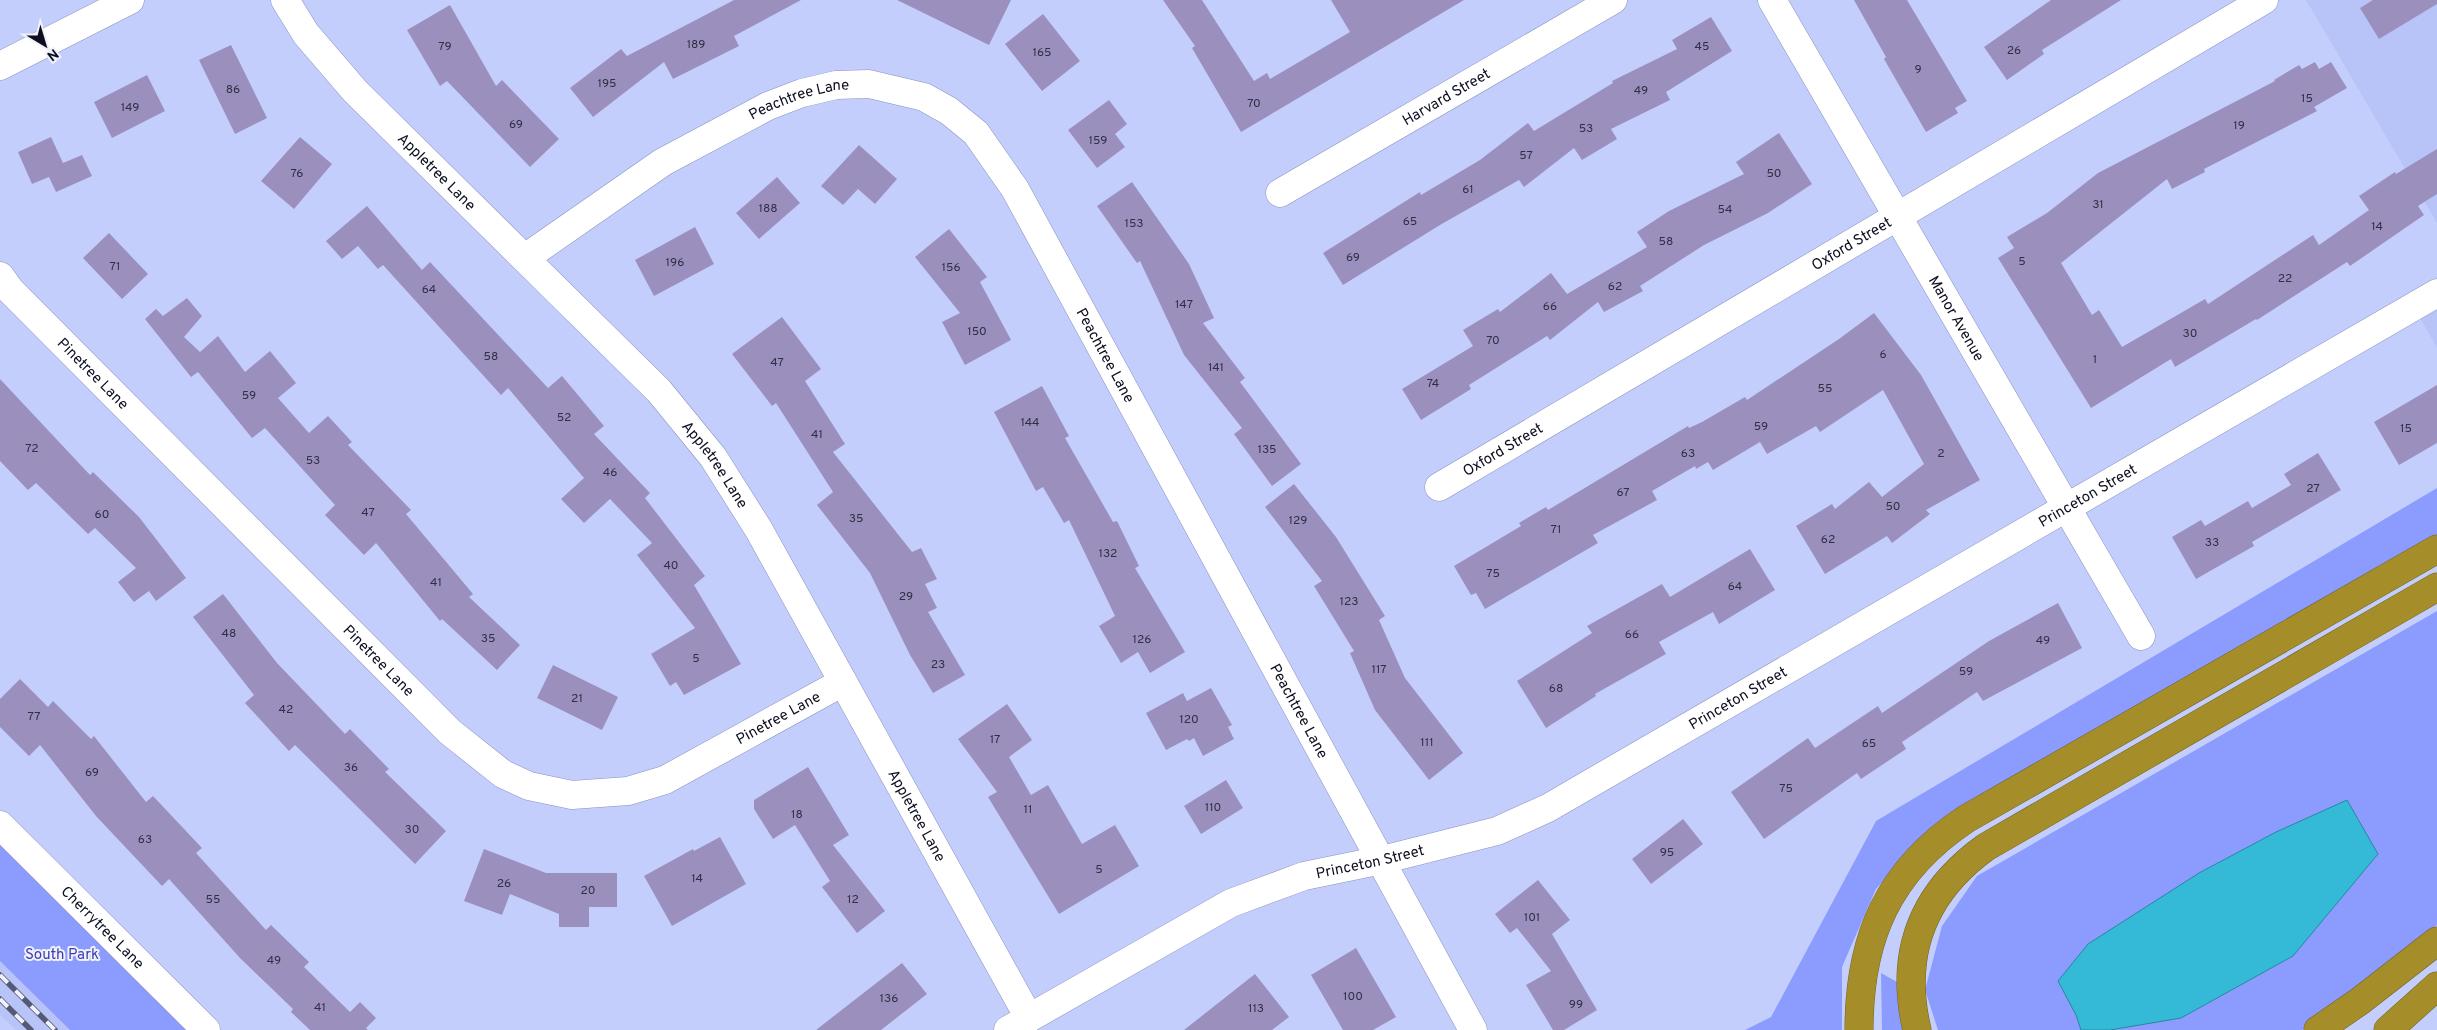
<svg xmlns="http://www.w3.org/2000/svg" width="2437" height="1030" font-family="Overpass,sans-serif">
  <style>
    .built { fill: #b8c3f8 }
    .green { fill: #8c9bfe }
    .water { fill: #34bad6; stroke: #28879f }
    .building { fill: #9b90bd }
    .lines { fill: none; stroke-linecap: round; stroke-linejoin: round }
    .minor-casing { stroke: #8992be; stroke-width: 29 }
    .motorway-casing { stroke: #706226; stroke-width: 29 }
    .minor { stroke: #fff; stroke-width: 28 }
    .motorway { stroke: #a58e2a; stroke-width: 28 }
    .rail-casing { stroke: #545975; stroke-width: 5.5 }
    .rail { stroke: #eff1fb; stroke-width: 4; stroke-dasharray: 11; stroke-linecap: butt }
    .labels { text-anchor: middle; stroke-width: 4; stroke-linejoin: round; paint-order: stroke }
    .number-label { font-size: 12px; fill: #302f46 }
    .street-label { font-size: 15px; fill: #0d0f1f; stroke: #eff1fb }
    .park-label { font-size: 15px; fill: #3b3cae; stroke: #eff1fb }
  </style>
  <rect width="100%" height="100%" fill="#c4cefd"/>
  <path class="built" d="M 2306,0 L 2437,0 L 2437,223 Z
    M 2437,291 L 2437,348 L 2413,305 Z
    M 0,961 L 70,1030 L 16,1030 L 0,1015 Z"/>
  <path class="green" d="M 2437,488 L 2437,535 L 1933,827 L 1876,889 L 1842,967 L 1842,1030 L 1745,1030 L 1771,1017 L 1876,821 Z
    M 2437,611 L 2437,925 L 2370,981 L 2302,1030 L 1938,1030 L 1925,990 L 1942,926 L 1977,876 Z
    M 0,825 L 206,1030 L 70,1030 L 0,961 Z
    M 1881,973 L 1897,982 L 1904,1030 L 1882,1030 Z"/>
  <path class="water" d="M 2347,800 L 2378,854 L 2293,956 L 2181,1018 L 2110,1030 L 2081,1030 L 2076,1015 L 2058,981 L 2088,944 L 2199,873 L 2276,832 Z"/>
  <path class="building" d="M 734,0 L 801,0 L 734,36 L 739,46 L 673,79 L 664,62 L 593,117 L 570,88 L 621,49 L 627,56 Z
    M 897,0 L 1011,0 L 989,45 Z
    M 1163,0 L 1202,0 L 1254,81 L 1267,73 L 1270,79 L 1350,32 L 1331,0 L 1464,0 L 1241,132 L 1192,48 L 1195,46 Z
    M 1854,0 L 1907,0 L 1967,101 L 1955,108 L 1958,113 L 1926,132 L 1884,59 L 1886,57 Z
    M 2051,0 L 2121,0 L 2042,50 L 2044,54 L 2007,80 L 1984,47 Z
    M 2373,0 L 2437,0 L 2437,4 L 2379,39 L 2360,8 Z
    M 450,5 L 496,86 L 502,80 L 559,139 L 530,167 L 447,81 L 440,86 L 407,30 Z
    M 1043,14 L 1080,61 L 1042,91 L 1005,44 Z
    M 1711,17 L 1732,51 L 1666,92 L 1670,100 L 1611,129 L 1617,139 L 1582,160 L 1574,148 L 1524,187 L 1519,180 L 1440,225 L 1343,285 L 1323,253 L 1420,192 L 1421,195 L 1480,160 L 1528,123 L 1534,131 L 1613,83 L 1612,81 L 1677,49 L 1672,40 Z
    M 231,45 L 267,118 L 235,134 L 199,60 Z
    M 2315,62 L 2319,69 L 2331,62 L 2347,88 L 2314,107 L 2317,111 L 2204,169 L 2205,172 L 2172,189 L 2167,179 L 2061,263 L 2092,315 L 2099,310 L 2122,347 L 2205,299 L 2208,304 L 2313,235 L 2319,245 L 2369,210 L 2359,196 L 2395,172 L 2396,174 L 2437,149 L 2437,194 L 2418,206 L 2424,215 L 2350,266 L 2347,262 L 2257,320 L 2256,319 L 2175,367 L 2171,359 L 2091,408 L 1998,258 L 2014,248 L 2007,237 L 2047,213 L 2098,173 L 2275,81 L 2274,80 L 2299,65 L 2302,69 Z
    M 147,75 L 165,111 L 112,138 L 94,102 Z
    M 1109,100 L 1127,124 L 1115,134 L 1125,147 L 1097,168 L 1068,130 Z
    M 1779,133 L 1812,184 L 1768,213 L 1704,245 L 1640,286 L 1643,291 L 1604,312 L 1598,302 L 1550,340 L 1547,336 L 1469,385 L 1471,389 L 1421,420 L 1402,389 L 1473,346 L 1463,330 L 1498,309 L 1500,312 L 1551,273 L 1567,294 L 1647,247 L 1637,232 L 1669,211 L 1744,174 L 1736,162 Z
    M 51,137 L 63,163 L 82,155 L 92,176 L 56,192 L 49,177 L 32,184 L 18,152 Z
    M 300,137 L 332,164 L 294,209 L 261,181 Z
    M 859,145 L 897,179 L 875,204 L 858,189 L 843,205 L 821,186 Z
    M 777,177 L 800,203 L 759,239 L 736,213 Z
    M 1132,182 L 1189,264 L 1214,318 L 1203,323 L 1245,378 L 1240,382 L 1301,464 L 1272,486 L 1234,434 L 1242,428 L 1184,355 L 1140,261 L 1137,263 L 1097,206 Z
    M 367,206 L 422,270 L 430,262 L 548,388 L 562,376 L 604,426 L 594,434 L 650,493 L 645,498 L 705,576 L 694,585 L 741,664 L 684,695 L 676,682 L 670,686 L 651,654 L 695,628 L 637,555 L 652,543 L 610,499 L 584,523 L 561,499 L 584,478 L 508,388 L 501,395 L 383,265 L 378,269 L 358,246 L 342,259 L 326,241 Z
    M 695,227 L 714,264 L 654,296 L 635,260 Z
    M 949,229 L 987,277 L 980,282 L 1011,340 L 965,365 L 942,322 L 960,313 L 915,257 Z
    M 109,233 L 148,274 L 122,299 L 83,258 Z
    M 187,298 L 202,316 L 184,337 L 200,352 L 218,336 L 245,372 L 270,351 L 296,383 L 278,398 L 309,433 L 328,416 L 352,442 L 348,445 L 411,510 L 406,514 L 473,594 L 469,597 L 520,645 L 497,670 L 442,619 L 440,621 L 376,543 L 364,555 L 325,515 L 335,505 L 265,428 L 252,438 L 198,372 L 191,377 L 145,319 L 156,309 L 163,316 Z
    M 1874,313 L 1921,375 L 1980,480 L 1926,510 L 1930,514 L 1892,543 L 1887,536 L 1825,574 L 1796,526 L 1832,504 L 1835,509 L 1869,482 L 1882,497 L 1924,464 L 1883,390 L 1820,432 L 1816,426 L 1767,454 L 1760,442 L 1713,470 L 1708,462 L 1696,469 L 1695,466 L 1652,491 L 1657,500 L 1593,535 L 1598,543 L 1485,609 L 1476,593 L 1471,595 L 1454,566 L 1521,526 L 1519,523 L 1546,507 L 1548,510 L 1688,426 L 1689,428 L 1702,422 L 1745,397 L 1747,400 L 1839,339 Z
    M 782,317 L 821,369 L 805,381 L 845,444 L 833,452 L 912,552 L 921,548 L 937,579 L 925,584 L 937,608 L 928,612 L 965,675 L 933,693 L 910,655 L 870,573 L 817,505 L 833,492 L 776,403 L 772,406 L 732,354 Z
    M 0,379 L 90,475 L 93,472 L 139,517 L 186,578 L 156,601 L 149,591 L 134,602 L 118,582 L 136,568 L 95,528 L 88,534 L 36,483 L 28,490 L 0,461 Z
    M 2437,385 L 2437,443 L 2399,465 L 2374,422 Z
    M 1042,386 L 1069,436 L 1065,438 L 1113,522 L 1117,521 L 1139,566 L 1135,568 L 1185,652 L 1150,673 L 1138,652 L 1121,663 L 1099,626 L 1115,616 L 1069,520 L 1064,523 L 1043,487 L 1036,491 L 994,412 Z
    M 2318,453 L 2341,490 L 2252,542 L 2254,546 L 2196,579 L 2172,537 L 2201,520 L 2205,526 L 2248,501 L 2252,508 L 2291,485 L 2284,474 Z
    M 1294,484 L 1336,537 L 1385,616 L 1379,620 L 1405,678 L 1463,753 L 1429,780 L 1375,710 L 1350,653 L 1354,651 L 1314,586 L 1322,581 L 1265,507 Z
    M 1750,549 L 1775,590 L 1719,624 L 1713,612 L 1659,642 L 1666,654 L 1595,694 L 1596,696 L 1546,728 L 1517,681 L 1592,633 L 1587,626 L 1662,584 L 1670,597 Z
    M 223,594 L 277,663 L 345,734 L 350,729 L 389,769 L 385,772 L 446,831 L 415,864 L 295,745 L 289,751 L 245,703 L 254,695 L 193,617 Z
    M 2058,603 L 2082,648 L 1983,701 L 1977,692 L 1902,742 L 1906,749 L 1861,779 L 1857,773 L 1764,839 L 1731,792 L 1808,738 L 1815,748 L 1878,706 L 1882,713 L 1989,641 Z
    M 553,665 L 618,697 L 602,730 L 537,698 Z
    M 20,679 L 48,707 L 53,701 L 91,739 L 94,736 L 146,802 L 153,796 L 202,848 L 196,853 L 266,930 L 271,925 L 309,962 L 304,967 L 350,1012 L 360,1002 L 376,1018 L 366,1028 L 368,1030 L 310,1030 L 291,1012 L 293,1009 L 240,958 L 169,879 L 162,886 L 96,816 L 40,745 L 29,756 L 0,727 L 0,699 Z
    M 1211,688 L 1232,725 L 1228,727 L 1234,739 L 1203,756 L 1194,738 L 1189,741 L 1187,739 L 1166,750 L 1146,713 L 1183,693 L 1187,701 Z
    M 1007,704 L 1032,740 L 1009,757 L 1031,795 L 1048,785 L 1082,844 L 1115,825 L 1139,866 L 1059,914 L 988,797 L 997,792 L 958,739 Z
    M 808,767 L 849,835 L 833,845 L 885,911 L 857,933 L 822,887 L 830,881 L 795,825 L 773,839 L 754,809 L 754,800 Z
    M 1226,780 L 1243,808 L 1201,834 L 1184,806 Z
    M 1683,819 L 1703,844 L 1651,884 L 1632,859 Z
    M 720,837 L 746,884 L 672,926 L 644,876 L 693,849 L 694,851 Z
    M 484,849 L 546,873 L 617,873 L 617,907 L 589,907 L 589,927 L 559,927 L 559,914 L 510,894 L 502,915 L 464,901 Z
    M 1538,880 L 1570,920 L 1552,934 L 1597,1010 L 1564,1030 L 1553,1030 L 1526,985 L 1551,971 L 1517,928 L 1510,933 L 1495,914 Z
    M 1356,948 L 1396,1017 L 1373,1030 L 1343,1030 L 1311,975 Z
    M 902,963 L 927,994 L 881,1030 L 816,1030 Z
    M 1255,974 L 1289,1017 L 1272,1030 L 1184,1030 Z"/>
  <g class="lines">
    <defs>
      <g id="minor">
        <path id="s1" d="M 285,0 L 306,34 L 355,91 L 659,391 L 713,457 L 759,530 L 1029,1018"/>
        <path id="s2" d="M 1772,0 L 2141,636"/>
        <path d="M 0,66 L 130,0"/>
        <path id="s3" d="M 1280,193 L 1613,0"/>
        <path id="s4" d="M 525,258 L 663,162 L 768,106 L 802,93 L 836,85 L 869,84 L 924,97 L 949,111 L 976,133 L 1015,189 L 1473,1030"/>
        <path id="s5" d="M 0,276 L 10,290 L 450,732 L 503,774 L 529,786 L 572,795 L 628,791 L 665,780 L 843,682"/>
        <path id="s6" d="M 1439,487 L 2264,0"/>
        <path id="s7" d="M 0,825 L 206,1030"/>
        <path id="s8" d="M 1008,1030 L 1231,903 L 1304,876 L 1382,860 L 1497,831 L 1548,808 L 2437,293"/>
      </g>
      <path id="motorway" d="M 1859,1030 C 1859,938 1888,871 1966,819 L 2437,549
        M 1917,1030 C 1899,954 1922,893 1986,847 L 2437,587
        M 2318,1030 L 2360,1001 L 2437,941
        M 2388,1030 L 2437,986"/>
    </defs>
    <use href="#minor" class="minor-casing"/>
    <use href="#motorway" class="motorway-casing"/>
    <use href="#minor" class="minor"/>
    <use href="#motorway" class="motorway"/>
    <defs>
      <path id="rail" d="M 0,975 L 55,1030
        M 0,999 L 31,1030"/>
    </defs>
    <use href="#rail" class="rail-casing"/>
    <use href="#rail" class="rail"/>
  </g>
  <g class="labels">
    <g class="number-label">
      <text x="696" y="48">189</text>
      <text x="445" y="50">79</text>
      <text x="1702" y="50">45</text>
      <text x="2014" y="54">26</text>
      <text x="1042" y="56">165</text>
      <text x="1918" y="73">9</text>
      <text x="607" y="87">195</text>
      <text x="233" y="93">86</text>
      <text x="1641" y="94">49</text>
      <text x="2307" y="102">15</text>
      <text x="1254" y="107">70</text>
      <text x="130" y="111">149</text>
      <text x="516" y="128">69</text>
      <text x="2239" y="129">19</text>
      <text x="1586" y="132">53</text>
      <text x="1098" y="144">159</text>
      <text x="1526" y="159">57</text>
      <text x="297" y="177">76</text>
      <text x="1774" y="177">50</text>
      <text x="1468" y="193">61</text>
      <text x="2098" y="208">31</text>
      <text x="768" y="212">188</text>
      <text x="1725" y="213">54</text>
      <text x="1410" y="225">65</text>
      <text x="1134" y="227">153</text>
      <text x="2377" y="230">14</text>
      <text x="1666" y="245">58</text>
      <text x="1353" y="261">69</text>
      <text x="2022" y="265">5</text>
      <text x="675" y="266">196</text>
      <text x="115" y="270">71</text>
      <text x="951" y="271">156</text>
      <text x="2285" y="282">22</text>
      <text x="1615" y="290">62</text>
      <text x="429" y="293">64</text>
      <text x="1184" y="308">147</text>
      <text x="1550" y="310">66</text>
      <text x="977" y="335">150</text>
      <text x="2190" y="337">30</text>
      <text x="1493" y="344">70</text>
      <text x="1883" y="358">6</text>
      <text x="491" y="360">58</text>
      <text x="2095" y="363">1</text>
      <text x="777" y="366">47</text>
      <text x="1216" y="371">141</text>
      <text x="1433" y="387">74</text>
      <text x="1825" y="392">55</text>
      <text x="249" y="399">59</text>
      <text x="564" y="421">52</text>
      <text x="1030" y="426">144</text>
      <text x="1761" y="430">59</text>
      <text x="2406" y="432">15</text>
      <text x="817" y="438">41</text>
      <text x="32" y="452">72</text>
      <text x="1267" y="453">135</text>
      <text x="1688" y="457">63</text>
      <text x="1941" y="457">2</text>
      <text x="313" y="464">53</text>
      <text x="610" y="476">46</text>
      <text x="2313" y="492">27</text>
      <text x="1623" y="496">67</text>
      <text x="1893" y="510">50</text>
      <text x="368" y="516">47</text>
      <text x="102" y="518">60</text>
      <text x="856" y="522">35</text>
      <text x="1298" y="524">129</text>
      <text x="1556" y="533">71</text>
      <text x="1828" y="543">62</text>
      <text x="2212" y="546">33</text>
      <text x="1108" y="557">132</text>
      <text x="671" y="569">40</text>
      <text x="1493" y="577">75</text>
      <text x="436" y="586">41</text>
      <text x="1735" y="590">64</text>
      <text x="906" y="600">29</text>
      <text x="1349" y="605">123</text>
      <text x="229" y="637">48</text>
      <text x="1632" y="638">66</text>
      <text x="488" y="642">35</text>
      <text x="1142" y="643">126</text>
      <text x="2043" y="644">49</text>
      <text x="696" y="662">5</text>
      <text x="938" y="668">23</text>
      <text x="1379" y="673">117</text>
      <text x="1966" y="675">59</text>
      <text x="1556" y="692">68</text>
      <text x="577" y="702">21</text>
      <text x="286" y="713">42</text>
      <text x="34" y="720">77</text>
      <text x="1189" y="723">120</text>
      <text x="995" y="743">17</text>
      <text x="1427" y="746">111</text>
      <text x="1869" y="747">65</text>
      <text x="351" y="771">36</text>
      <text x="92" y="776">69</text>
      <text x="1786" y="792">75</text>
      <text x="1213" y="811">110</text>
      <text x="1028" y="813">11</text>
      <text x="797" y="818">18</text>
      <text x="412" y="833">30</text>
      <text x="145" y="843">63</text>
      <text x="1667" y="856">95</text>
      <text x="1099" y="873">5</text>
      <text x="697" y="882">14</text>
      <text x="504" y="887">26</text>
      <text x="588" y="894">20</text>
      <text x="213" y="903">55</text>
      <text x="853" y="903">12</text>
      <text x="1532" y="921">101</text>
      <text x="274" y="964">49</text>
      <text x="1353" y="1000">100</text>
      <text x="889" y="1002">136</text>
      <text x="1576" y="1008">99</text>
      <text x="320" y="1011">41</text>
      <text x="1256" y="1012">113</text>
    </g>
    <g class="street-label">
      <text dy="5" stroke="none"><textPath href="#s3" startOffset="192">Harvard Street</textPath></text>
      <text dy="5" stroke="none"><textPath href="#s4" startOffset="319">Peachtree Lane</textPath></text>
      <text dy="5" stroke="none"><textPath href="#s1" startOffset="230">Appletree Lane</textPath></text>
      <text dy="5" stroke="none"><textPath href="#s6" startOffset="479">Oxford Street</textPath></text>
      <text dy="5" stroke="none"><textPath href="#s2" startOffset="368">Manor Avenue</textPath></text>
      <text dy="5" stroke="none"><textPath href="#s4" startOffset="769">Peachtree Lane</textPath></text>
      <text dy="5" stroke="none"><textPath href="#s5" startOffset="135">Pinetree Lane</textPath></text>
      <text dy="5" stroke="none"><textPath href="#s6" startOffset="74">Oxford Street</textPath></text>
      <text dy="5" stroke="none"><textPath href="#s1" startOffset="635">Appletree Lane</textPath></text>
      <text dy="5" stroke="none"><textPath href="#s8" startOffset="1212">Princeton Street</textPath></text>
      <text dy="5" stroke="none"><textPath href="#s5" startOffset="540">Pinetree Lane</textPath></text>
      <text dy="5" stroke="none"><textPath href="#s8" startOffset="808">Princeton Street</textPath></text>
      <text dy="5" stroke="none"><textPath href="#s4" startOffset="1174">Peachtree Lane</textPath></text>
      <text dy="5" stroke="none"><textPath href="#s5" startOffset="1005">Pinetree Lane</textPath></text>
      <text dy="5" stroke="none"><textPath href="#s1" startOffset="1040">Appletree Lane</textPath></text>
      <text dy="5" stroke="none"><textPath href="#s8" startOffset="402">Princeton Street</textPath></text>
      <text dy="5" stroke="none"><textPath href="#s7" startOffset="145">Cherrytree Lane</textPath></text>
    </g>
    <g class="park-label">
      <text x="62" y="959">South Park</text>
    </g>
  </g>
  <g transform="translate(45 45) rotate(142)" stroke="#eff1fb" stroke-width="4" paint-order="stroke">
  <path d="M0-4L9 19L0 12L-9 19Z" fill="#0d0f1f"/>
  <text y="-8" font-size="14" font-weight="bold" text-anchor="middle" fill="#0d0f1f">N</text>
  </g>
</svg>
